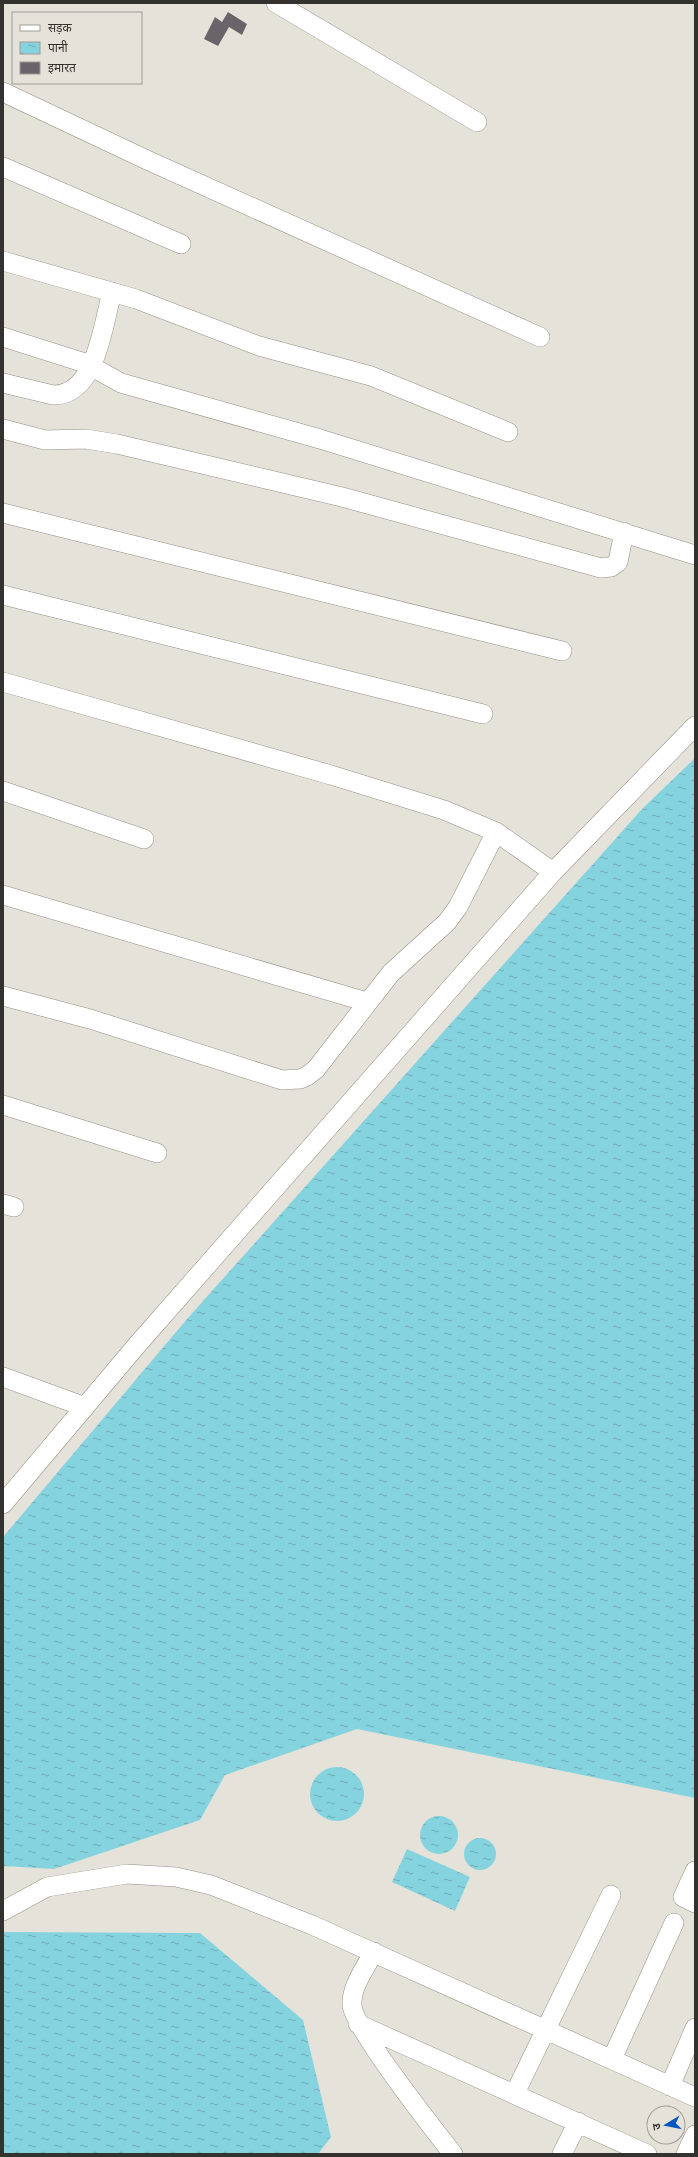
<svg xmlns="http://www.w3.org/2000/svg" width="698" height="2157" font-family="'IBM Plex Serif','Noto Sans Devanagari',serif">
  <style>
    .water { fill: url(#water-ripples) }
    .building { fill: #6a636a }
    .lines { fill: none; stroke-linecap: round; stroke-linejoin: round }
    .minor-casing { stroke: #939187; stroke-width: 20 }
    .minor { stroke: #fff; stroke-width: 19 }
  </style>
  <defs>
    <pattern id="water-ripples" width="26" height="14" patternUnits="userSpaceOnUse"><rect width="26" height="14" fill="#86d3e0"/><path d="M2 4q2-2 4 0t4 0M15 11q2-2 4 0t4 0" fill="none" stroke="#6eacb6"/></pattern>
  </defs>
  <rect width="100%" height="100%" fill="#e5e3d9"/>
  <path class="water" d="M 695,758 L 695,1798 L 357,1729 L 225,1775 L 200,1820 L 54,1869 L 3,1866 L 3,1537 L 187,1319 L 642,809 Z
    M310 1794a27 27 0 1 1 54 0a27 27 0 1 1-54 0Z
    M420 1835a19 19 0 1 1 38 0a19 19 0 1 1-38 0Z
    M464 1854a16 16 0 1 1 32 0a16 16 0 1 1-32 0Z
    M 407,1849 L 470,1877 L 455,1911 L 392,1882 Z
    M 3,1932 L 200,1933 L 303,2020 L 331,2137 L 318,2154 L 3,2154 Z"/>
  <path class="building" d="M 228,12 L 247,24 L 242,35 L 229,27 L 218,46 L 204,39 L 215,17 L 222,22 Z"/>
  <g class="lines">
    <defs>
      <path id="minor" d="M 276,3 L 477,122
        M 3,92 L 147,160 L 540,337
        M 3,167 L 181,244
        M 3,261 L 136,299 L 259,346 L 371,376 L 508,432
        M 3,337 L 85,363 L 121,383 L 320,439 L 695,555
        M 3,383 L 53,395 C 96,396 103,325 112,292
        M 3,429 L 45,440 L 86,439 L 117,444 L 342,497 L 601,568 L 611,567 L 618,562 L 624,532
        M 3,513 L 562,651
        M 3,595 L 483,714
        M 3,682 L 331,775 L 444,810 L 496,832 L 553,872
        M 3,791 L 144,839
        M 3,895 L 367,1002
        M 3,996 L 90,1019 L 282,1080 L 300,1079 L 307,1076 L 316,1069 L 391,973 L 447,922 L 458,907 L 496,832
        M 3,1105 L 157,1153
        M 3,1204 L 14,1207
        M 3,1377 L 85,1407
        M 3,1504 L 137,1345 L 553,872 L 695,726
        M 695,1871 L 683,1897 L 695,1903
        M 3,1911 L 47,1887 L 127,1874 L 176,1877 L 211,1885 L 312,1925 L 695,2097
        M 374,1952 C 365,1968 351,1987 352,2005 C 353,2027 435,2131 453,2154
        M 358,2024 L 647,2154
        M 612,2059 L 674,1923
        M 670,2086 L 695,2028
        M 515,2093 L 611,1895
        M 562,2154 L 578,2122
        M 686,2154 L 695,2135"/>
    </defs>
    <use href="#minor" class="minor-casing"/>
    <use href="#minor" class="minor"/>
  </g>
  <rect width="698" height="2157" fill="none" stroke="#33322e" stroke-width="8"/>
  <rect x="12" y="12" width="130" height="72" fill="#e5e3d9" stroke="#9e9c95"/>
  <rect x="20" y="25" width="20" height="6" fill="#ffffff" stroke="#9e9c95"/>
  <text x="48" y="32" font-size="12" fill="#33322e">सड़क</text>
  <rect x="20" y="42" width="20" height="12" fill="url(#water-ripples)" stroke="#9e9c95"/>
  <text x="48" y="52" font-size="12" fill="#33322e">पानी</text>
  <rect x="20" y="62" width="20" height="12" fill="#6a636a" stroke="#9e9c95"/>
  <text x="48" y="72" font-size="12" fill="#33322e">इमारत</text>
  <g transform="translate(666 2125) rotate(260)"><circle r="19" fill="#e5e3d9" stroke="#9e9c95"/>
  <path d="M0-3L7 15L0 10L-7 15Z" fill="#0558c1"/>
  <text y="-6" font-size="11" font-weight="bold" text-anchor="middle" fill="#33322e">उ</text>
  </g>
</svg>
